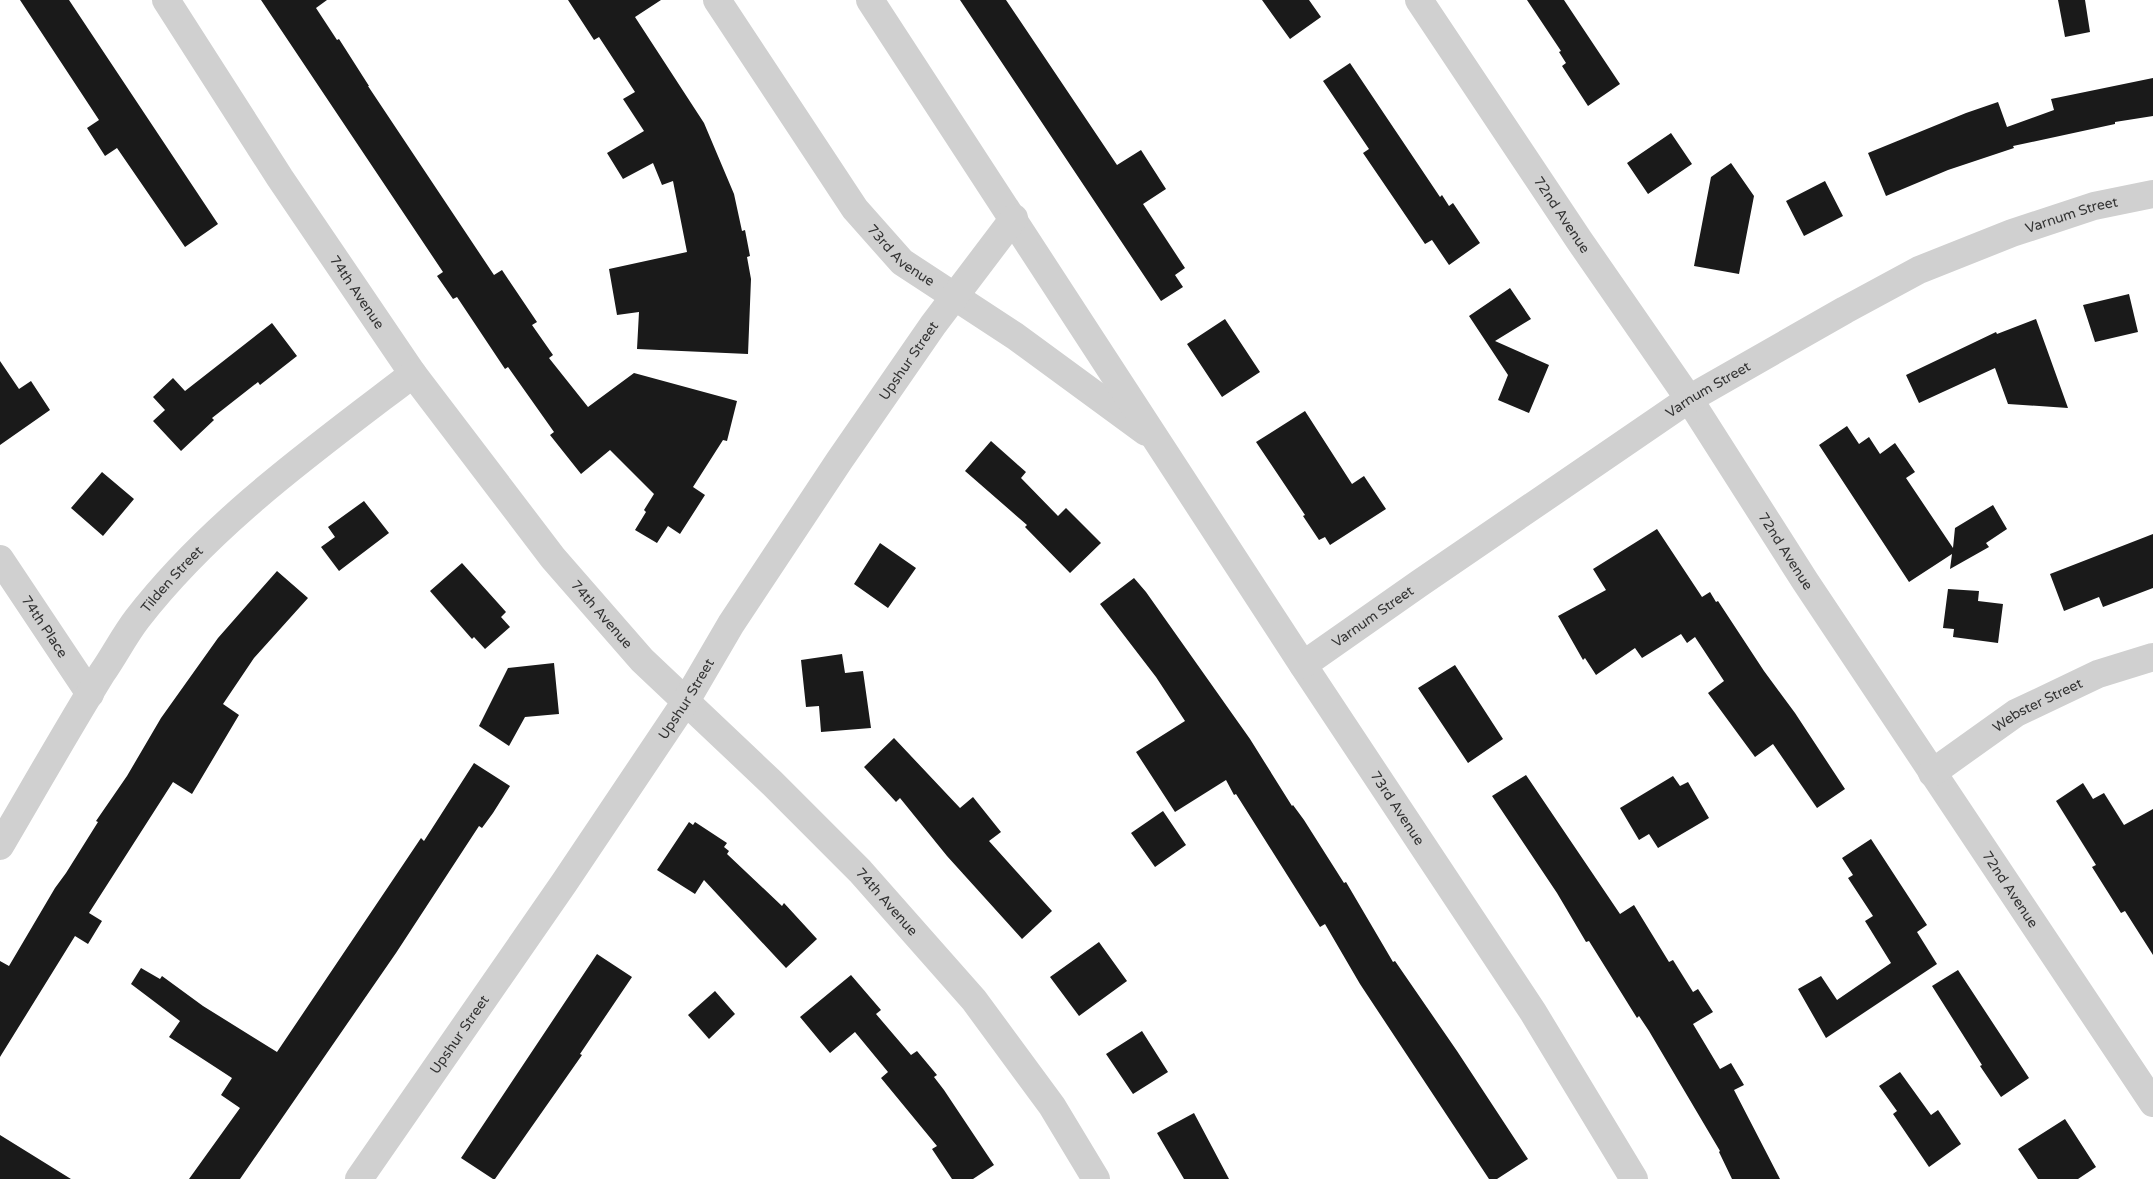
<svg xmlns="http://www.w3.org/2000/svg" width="2153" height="1179" font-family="'Varela Round',sans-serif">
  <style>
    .building { fill: #1a1a1a }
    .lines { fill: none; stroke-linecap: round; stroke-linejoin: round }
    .minor { stroke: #d0d0d0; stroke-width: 28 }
    .labels { text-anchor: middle; stroke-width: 5; stroke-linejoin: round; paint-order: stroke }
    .street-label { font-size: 14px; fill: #333; stroke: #fff }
  </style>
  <rect width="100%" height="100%" fill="#fff"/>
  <path class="building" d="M 20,0 L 69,0 L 218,224 L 185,247 L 117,148 L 105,156 L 87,128 L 99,120 Z
    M 261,0 L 327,0 L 316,8 L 337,40 L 339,39 L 369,86 L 368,86 L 494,275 L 502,270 L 537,322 L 532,325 L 553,355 L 549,358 L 588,407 L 634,373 L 737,401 L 727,441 L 723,440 L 693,487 L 705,495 L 680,534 L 668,526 L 657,543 L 635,530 L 646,512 L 644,510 L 654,494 L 610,450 L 581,474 L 550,435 L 554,432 L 508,367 L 505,369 L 457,297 L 453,299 L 437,276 L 443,272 Z
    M 568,0 L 661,0 L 635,17 L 704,123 L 734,194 L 742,231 L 745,230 L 750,256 L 747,257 L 751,279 L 748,354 L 637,349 L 639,312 L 617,315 L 609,269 L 687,252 L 673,181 L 662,185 L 653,163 L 623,179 L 607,153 L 644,131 L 623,99 L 635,92 L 599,37 L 594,40 Z
    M 960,0 L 1006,0 L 1117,165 L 1141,150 L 1166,189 L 1143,204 L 1185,268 L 1175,275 L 1183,287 L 1161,301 Z
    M 1262,0 L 1309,0 L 1321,17 L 1290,39 Z
    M 1527,0 L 1564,0 L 1620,84 L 1588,106 L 1562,66 L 1566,63 L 1559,52 L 1561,51 Z
    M 2058,0 L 2085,0 L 2090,32 L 2065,37 Z
    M 1350,63 L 1440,197 L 1442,195 L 1449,206 L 1453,203 L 1480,243 L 1449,265 L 1432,240 L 1425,244 L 1363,153 L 1369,149 L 1323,81 Z
    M 2153,78 L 2153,116 L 2115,122 L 2115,124 L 2013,146 L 2014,148 L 1948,170 L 1886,196 L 1868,153 L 1966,113 L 1998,102 L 2007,127 L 2054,110 L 2051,99 Z
    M 1671,133 L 1692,164 L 1648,194 L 1627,163 Z
    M 1731,163 L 1754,196 L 1739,274 L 1694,266 L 1711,177 Z
    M 1825,181 L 1843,216 L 1804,236 L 1786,201 Z
    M 1510,288 L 1531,319 L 1495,341 L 1549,365 L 1529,413 L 1498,400 L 1508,375 L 1469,316 Z
    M 2129,294 L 2138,332 L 2095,342 L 2083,305 Z
    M 1225,319 L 1260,372 L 1222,397 L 1187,344 Z
    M 2036,319 L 2068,408 L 2008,404 L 1995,368 L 1919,403 L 1906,375 L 1996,332 L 1997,334 Z
    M 272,323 L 297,356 L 260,385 L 258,382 L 212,418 L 214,420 L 181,451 L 153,421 L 165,410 L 153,397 L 173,378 L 185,391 Z
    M 0,361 L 19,389 L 31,381 L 50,410 L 0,445 Z
    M 1305,411 L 1352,484 L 1364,476 L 1386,509 L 1330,545 L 1325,537 L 1319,540 L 1303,516 L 1305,515 L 1256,442 Z
    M 1847,426 L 1859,444 L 1869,437 L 1880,454 L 1895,443 L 1915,472 L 1906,478 L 1953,548 L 1955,528 L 1993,505 L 2007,529 L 1986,543 L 1989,547 L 1950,569 L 1952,554 L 1909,582 L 1819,445 Z
    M 991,441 L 1026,472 L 1021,478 L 1058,516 L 1066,508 L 1101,543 L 1070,573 L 1025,527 L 1027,525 L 965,471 Z
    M 102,472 L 134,499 L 103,536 L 71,508 Z
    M 364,501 L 389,533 L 339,571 L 321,547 L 335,537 L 328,527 Z
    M 1657,529 L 1702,597 L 1710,592 L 1716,602 L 1718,601 L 1764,671 L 1795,713 L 1845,789 L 1817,808 L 1773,744 L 1755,757 L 1708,693 L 1724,681 L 1695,637 L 1687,643 L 1681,634 L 1642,658 L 1635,648 L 1596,675 L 1585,658 L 1583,660 L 1558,616 L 1606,590 L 1593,569 Z
    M 2153,534 L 2153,588 L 2103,607 L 2099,597 L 2064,611 L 2050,574 Z
    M 880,543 L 916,568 L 888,608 L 854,584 Z
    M 462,563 L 506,612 L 501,617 L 510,627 L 485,649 L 474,637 L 472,639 L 430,591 Z
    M 277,571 L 308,598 L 254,658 L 223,704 L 239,715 L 192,794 L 173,782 L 89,913 L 102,921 L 88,944 L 75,936 L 0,1057 L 0,961 L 9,966 L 55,888 L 66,873 L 98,822 L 96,821 L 127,776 L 161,718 L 218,638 Z
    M 1134,578 L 1146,592 L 1250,739 L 1292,806 L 1293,805 L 1304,820 L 1344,883 L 1346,882 L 1393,962 L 1395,961 L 1457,1051 L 1528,1159 L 1497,1179 L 1489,1179 L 1360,984 L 1325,924 L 1320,927 L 1236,794 L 1234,795 L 1226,780 L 1175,812 L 1136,752 L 1185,721 L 1156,677 L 1100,604 Z
    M 1948,589 L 1979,591 L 1978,601 L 2003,604 L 1998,643 L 1953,637 L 1954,629 L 1943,628 Z
    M 842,654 L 845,673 L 863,671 L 871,728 L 821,732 L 819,706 L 806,707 L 801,660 Z
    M 554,663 L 559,714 L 525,717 L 509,746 L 479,726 L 508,668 Z
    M 1455,665 L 1503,739 L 1468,763 L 1418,688 Z
    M 894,738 L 960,808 L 973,797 L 1001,832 L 989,841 L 1052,911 L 1022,939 L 947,856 L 900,798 L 896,802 L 864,767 Z
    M 474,763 L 510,786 L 493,813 L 482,828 L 479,826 L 396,953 L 240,1179 L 189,1179 L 240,1108 L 221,1095 L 232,1078 L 169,1037 L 180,1021 L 131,984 L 141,968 L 160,979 L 162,976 L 203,1006 L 277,1052 L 421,838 L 424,841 Z
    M 1526,775 L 1620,914 L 1634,905 L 1669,962 L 1673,960 L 1693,992 L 1698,989 L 1713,1012 L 1693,1024 L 1720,1069 L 1731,1063 L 1744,1085 L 1734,1090 L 1780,1179 L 1732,1179 L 1719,1152 L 1720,1151 L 1649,1031 L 1639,1016 L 1637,1018 L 1589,941 L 1586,942 L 1557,893 L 1492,796 Z
    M 1673,776 L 1680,786 L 1688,782 L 1709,818 L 1658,848 L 1649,834 L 1639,840 L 1620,808 Z
    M 2083,783 L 2093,799 L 2104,793 L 2124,825 L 2153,809 L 2153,955 L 2125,911 L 2121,913 L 2092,867 L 2096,865 L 2056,801 Z
    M 1163,811 L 1186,845 L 1155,867 L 1131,833 Z
    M 689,822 L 693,825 L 695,822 L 727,843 L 724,847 L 729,851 L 727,854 L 782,906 L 784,903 L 817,939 L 786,968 L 704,880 L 695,894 L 657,870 Z
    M 1871,839 L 1927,925 L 1917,932 L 1937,964 L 1826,1038 L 1798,989 L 1821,976 L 1837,1000 L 1891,963 L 1865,921 L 1873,916 L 1848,878 L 1853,875 L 1842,858 Z
    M 1099,942 L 1127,981 L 1079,1016 L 1050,977 Z
    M 597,954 L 632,977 L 580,1054 L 582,1055 L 495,1179 L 493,1179 L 461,1158 Z
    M 1958,970 L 2029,1078 L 2001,1097 L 1980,1066 L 1982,1065 L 1932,986 Z
    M 851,975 L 881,1010 L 876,1014 L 911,1055 L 917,1051 L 937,1075 L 934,1077 L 944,1090 L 994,1165 L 973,1179 L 952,1179 L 932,1149 L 937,1146 L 881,1078 L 888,1072 L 855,1032 L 830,1053 L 800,1017 Z
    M 715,991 L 735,1014 L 709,1039 L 688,1015 Z
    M 1142,1031 L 1168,1072 L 1133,1094 L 1106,1054 Z
    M 1900,1072 L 1931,1115 L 1938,1110 L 1961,1144 L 1929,1167 L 1893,1114 L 1897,1111 L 1879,1086 Z
    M 1194,1113 L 1229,1179 L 1184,1179 L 1157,1133 Z
    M 2065,1119 L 2096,1167 L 2078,1179 L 2038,1179 L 2018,1149 Z
    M 0,1135 L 71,1179 L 0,1179 Z"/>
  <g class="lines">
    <g class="minor">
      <path id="s1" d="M 166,0 L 280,178 L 413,374 L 553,558 L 642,660 L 771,782 L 860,871 L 974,1000 L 1052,1106 L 1096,1179"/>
      <path id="s2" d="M 717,0 L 855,209 L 902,262 L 1015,336 L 1146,432"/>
      <path id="s3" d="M 870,0 L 1303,665 L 1533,1012 L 1634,1179"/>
      <path id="s4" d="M 1419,0 L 1579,240 L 1689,399 L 1805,581 L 2153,1103"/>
      <path id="s5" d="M 0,559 L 90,694"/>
      <path id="s6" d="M 1303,665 L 1420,583 L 1689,399 L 1845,310 L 1919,270 L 2012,233 L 2094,206 L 2153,194"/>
      <path id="s7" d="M 1932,773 L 2016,713 L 2098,674 L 2153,657"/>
      <path id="s8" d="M 0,846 C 34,788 67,730 102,673 C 114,656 124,636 137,619 C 212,522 316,448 413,374"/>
      <path id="s9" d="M 359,1179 L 564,883 L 686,701 L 731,624 L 839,461 L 933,325 L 1014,218"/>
    </g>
  </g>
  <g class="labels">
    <g class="street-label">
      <text dy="5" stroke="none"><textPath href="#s4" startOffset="258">72nd Avenue</textPath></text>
      <text dy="5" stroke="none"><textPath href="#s6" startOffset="895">Varnum Street</textPath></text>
      <text dy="5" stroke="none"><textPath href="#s2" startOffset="316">73rd Avenue</textPath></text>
      <text dy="5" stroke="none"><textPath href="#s1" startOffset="349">74th Avenue</textPath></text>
      <text dy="5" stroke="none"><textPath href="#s9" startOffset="986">Upshur Street</textPath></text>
      <text dy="5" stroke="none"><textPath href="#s6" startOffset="490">Varnum Street</textPath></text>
      <text dy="5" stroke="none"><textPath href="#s4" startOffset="662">72nd Avenue</textPath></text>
      <text dy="5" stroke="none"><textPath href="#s8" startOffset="318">Tilden Street</textPath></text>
      <text dy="5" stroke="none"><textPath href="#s1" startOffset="754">74th Avenue</textPath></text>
      <text dy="5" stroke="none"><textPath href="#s6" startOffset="85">Varnum Street</textPath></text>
      <text dy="5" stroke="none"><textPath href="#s5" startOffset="81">74th Place</textPath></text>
      <text dy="5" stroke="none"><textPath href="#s9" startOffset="581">Upshur Street</textPath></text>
      <text dy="5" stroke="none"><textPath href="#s7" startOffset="126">Webster Street</textPath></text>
      <text dy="5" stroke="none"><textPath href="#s3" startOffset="965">73rd Avenue</textPath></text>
      <text dy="5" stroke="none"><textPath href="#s4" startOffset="1068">72nd Avenue</textPath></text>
      <text dy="5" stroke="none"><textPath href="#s1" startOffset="1159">74th Avenue</textPath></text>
      <text dy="5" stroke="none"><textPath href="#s9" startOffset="176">Upshur Street</textPath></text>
    </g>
  </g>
</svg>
